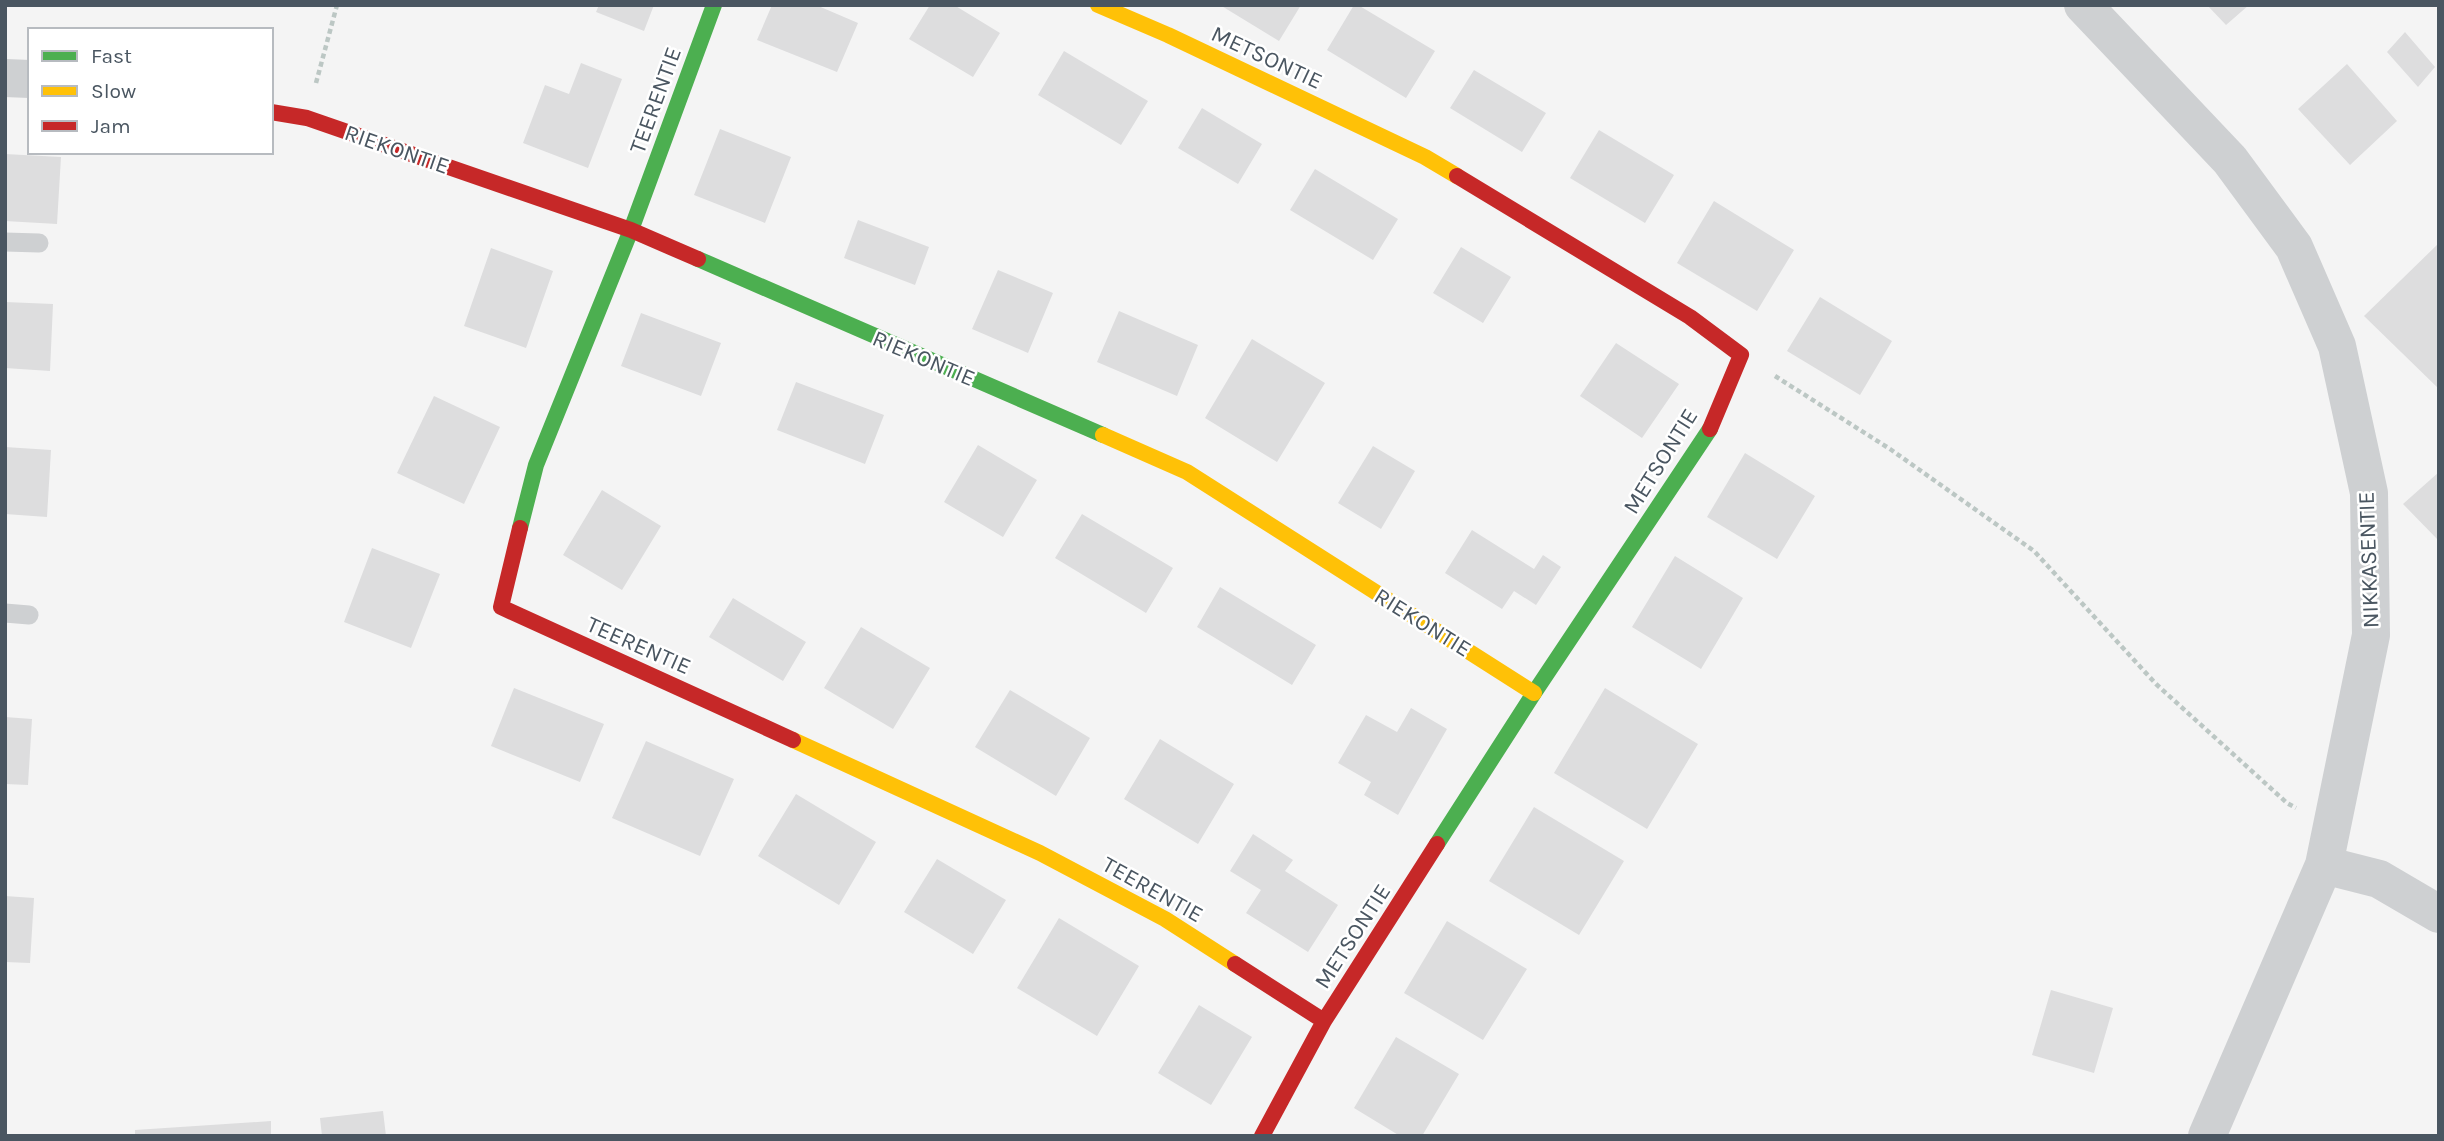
<svg xmlns="http://www.w3.org/2000/svg" width="2444" height="1141" font-family="Karla,sans-serif">
  <style>
    .building { fill: #ddddde }
    .lines { fill: none; stroke-linecap: round; stroke-linejoin: round }
    .path { stroke: #bcc7c4; stroke-width: 4.5; stroke-dasharray: 5 3.5; stroke-linecap: butt }
    .lane { stroke: #ced0d2; stroke-width: 19 }
    .street { stroke: #ced0d2; stroke-width: 38 }
    .fast { stroke: #4caf50; stroke-width: 16 }
    .slow { stroke: #ffc107; stroke-width: 16 }
    .jam { stroke: #c62828; stroke-width: 16 }
    .labels { text-anchor: middle; stroke-width: 5; stroke-linejoin: round; paint-order: stroke }
    .street-label { font-size: 23px; fill: #4a5661; stroke: #fff }
  </style>
  <rect width="100%" height="100%" fill="#f4f4f4"/>
  <path class="building" d="M 599,5 L 654,5 L 644,31 L 596,12 Z
    M 772,5 L 816,5 L 858,23 L 837,72 L 757,40 Z
    M 930,5 L 954,5 L 1000,33 L 973,77 L 909,39 Z
    M 1220,5 L 1301,5 L 1279,41 Z
    M 1354,5 L 1358,5 L 1435,51 L 1406,98 L 1327,50 Z
    M 2207,5 L 2249,5 L 2226,25 Z
    M 2405,32 L 2435,67 L 2418,87 L 2387,52 Z
    M 1064,51 L 1148,101 L 1121,145 L 1038,95 Z
    M 581,63 L 622,79 L 588,168 L 523,143 L 545,85 L 569,94 Z
    M 2347,64 L 2397,121 L 2350,165 L 2298,109 Z
    M 1474,70 L 1546,113 L 1522,152 L 1450,108 Z
    M 1202,108 L 1262,144 L 1238,184 L 1178,148 Z
    M 720,129 L 791,157 L 765,223 L 694,195 Z
    M 1599,130 L 1674,175 L 1645,223 L 1570,178 Z
    M 5,154 L 61,157 L 57,224 L 5,221 Z
    M 1315,169 L 1398,219 L 1373,260 L 1290,210 Z
    M 1714,201 L 1794,250 L 1757,311 L 1677,263 Z
    M 858,220 L 929,247 L 915,285 L 844,258 Z
    M 2439,243 L 2439,389 L 2364,316 Z
    M 1461,247 L 1511,277 L 1483,323 L 1433,293 Z
    M 491,248 L 553,271 L 526,348 L 464,326 Z
    M 998,270 L 1053,293 L 1028,353 L 972,329 Z
    M 1820,297 L 1892,341 L 1860,395 L 1787,351 Z
    M 5,302 L 53,304 L 50,371 L 5,368 Z
    M 1119,311 L 1198,345 L 1177,396 L 1097,362 Z
    M 641,313 L 721,343 L 701,396 L 621,366 Z
    M 1252,339 L 1325,383 L 1277,462 L 1205,418 Z
    M 1616,343 L 1679,384 L 1642,438 L 1580,396 Z
    M 796,382 L 884,415 L 865,464 L 777,430 Z
    M 434,396 L 500,427 L 464,504 L 397,473 Z
    M 978,445 L 1037,480 L 1003,537 L 944,502 Z
    M 1373,446 L 1415,471 L 1381,529 L 1338,503 Z
    M 5,447 L 51,450 L 47,517 L 5,514 Z
    M 1745,453 L 1815,496 L 1777,559 L 1707,517 Z
    M 2439,472 L 2439,541 L 2403,504 Z
    M 602,490 L 661,526 L 622,590 L 563,555 Z
    M 1082,514 L 1173,568 L 1146,613 L 1055,558 Z
    M 1472,530 L 1534,569 L 1543,555 L 1561,567 L 1536,605 L 1514,591 L 1502,609 L 1445,573 Z
    M 372,548 L 440,574 L 411,648 L 344,622 Z
    M 1675,556 L 1743,598 L 1701,669 L 1632,627 Z
    M 1220,587 L 1316,645 L 1292,685 L 1197,627 Z
    M 733,598 L 806,642 L 783,681 L 709,637 Z
    M 861,627 L 930,668 L 893,729 L 824,688 Z
    M 514,688 L 604,724 L 580,782 L 491,746 Z
    M 1605,688 L 1698,744 L 1647,829 L 1554,773 Z
    M 1010,690 L 1090,738 L 1056,796 L 975,747 Z
    M 1411,708 L 1447,729 L 1398,815 L 1364,795 L 1371,782 L 1338,763 L 1366,715 L 1397,732 Z
    M 5,717 L 32,719 L 28,785 L 5,784 Z
    M 1160,739 L 1234,784 L 1198,844 L 1124,799 Z
    M 646,741 L 734,779 L 700,856 L 612,818 Z
    M 796,794 L 876,842 L 839,905 L 758,856 Z
    M 1534,807 L 1624,861 L 1579,935 L 1489,881 Z
    M 1253,834 L 1293,860 L 1285,871 L 1338,905 L 1308,952 L 1246,913 L 1261,890 L 1230,871 Z
    M 937,859 L 1006,900 L 973,954 L 904,912 Z
    M 5,896 L 34,898 L 30,963 L 5,962 Z
    M 1059,918 L 1139,966 L 1097,1036 L 1017,988 Z
    M 1447,921 L 1527,969 L 1483,1040 L 1404,993 Z
    M 2051,990 L 2113,1008 L 2094,1073 L 2032,1055 Z
    M 1199,1005 L 1252,1037 L 1211,1105 L 1158,1073 Z
    M 1396,1037 L 1459,1074 L 1422,1136 L 1400,1136 L 1354,1108 Z
    M 383,1111 L 386,1136 L 322,1136 L 320,1118 Z
    M 271,1121 L 271,1136 L 135,1136 L 135,1130 Z"/>
  <g class="lines">
    <path class="path" d="M 316,83 L 337,5
      M 1775,376 L 1890,449 L 2034,551 L 2156,684 L 2287,803 L 2296,808"/>
    <path class="lane" d="M 5,242 L 39,243
      M 5,613 L 29,615"/>
    <path class="street" d="M 2083,5 L 2230,160 L 2294,247 L 2337,346 L 2369,493 L 2371,635 L 2324,865 L 2207,1136
      M 5,78 L 30,79
      M 2324,865 L 2379,879 L 2439,914"/>
    <path class="fast" d="M 698,259 L 1103,435
      M 520,528 L 536,465 L 631,230 L 714,5
      M 1437,844 L 1534,693 L 1710,429"/>
    <path class="slow" d="M 1098,5 L 1168,35 L 1425,157 L 1457,176
      M 1103,435 L 1187,472 L 1534,693
      M 793,740 L 1040,853 L 1165,919 L 1235,964"/>
    <path class="jam" d="M 271,112 L 307,118 L 631,230 L 698,259
      M 1457,176 L 1690,317 L 1741,355 L 1710,429
      M 520,528 L 501,607 L 793,740
      M 1235,964 L 1324,1021
      M 1262,1136 L 1324,1021 L 1437,844"/>
  </g>
  <g class="labels">
    <g class="street-label">
      <text transform="translate(1267 57) rotate(25)" y="8">METSONTIE</text>
      <text transform="translate(655 100) rotate(-70)" y="8">TEERENTIE</text>
      <text transform="translate(397 149) rotate(19)" y="8">RIEKONTIE</text>
      <text transform="translate(924 358) rotate(23)" y="8">RIEKONTIE</text>
      <text transform="translate(1660 461) rotate(-58)" y="8">METSONTIE</text>
      <text transform="translate(2368 560) rotate(-92)" y="8">NIKKASENTIE</text>
      <text transform="translate(1423 622) rotate(32)" y="8">RIEKONTIE</text>
      <text transform="translate(639 645) rotate(24)" y="8">TEERENTIE</text>
      <text transform="translate(1153 889) rotate(29)" y="8">TEERENTIE</text>
      <text transform="translate(1352 936) rotate(-57)" y="8">METSONTIE</text>
    </g>
  </g>
  <rect width="2444" height="1141" fill="none" stroke="#4a5661" stroke-width="14"/>
  <rect x="28" y="28" width="245" height="126" fill="#ffffff" stroke="#b7bbc0" stroke-width="2"/>
  <rect x="42" y="51" width="35" height="10" fill="#4caf50" stroke="#b7bbc0" stroke-width="2"/>
  <text x="91" y="63" font-size="21" fill="#4a5661">Fast</text>
  <rect x="42" y="86" width="35" height="10" fill="#ffc107" stroke="#b7bbc0" stroke-width="2"/>
  <text x="91" y="98" font-size="21" fill="#4a5661">Slow</text>
  <rect x="42" y="121" width="35" height="10" fill="#c62828" stroke="#b7bbc0" stroke-width="2"/>
  <text x="91" y="133" font-size="21" fill="#4a5661">Jam</text>
</svg>
